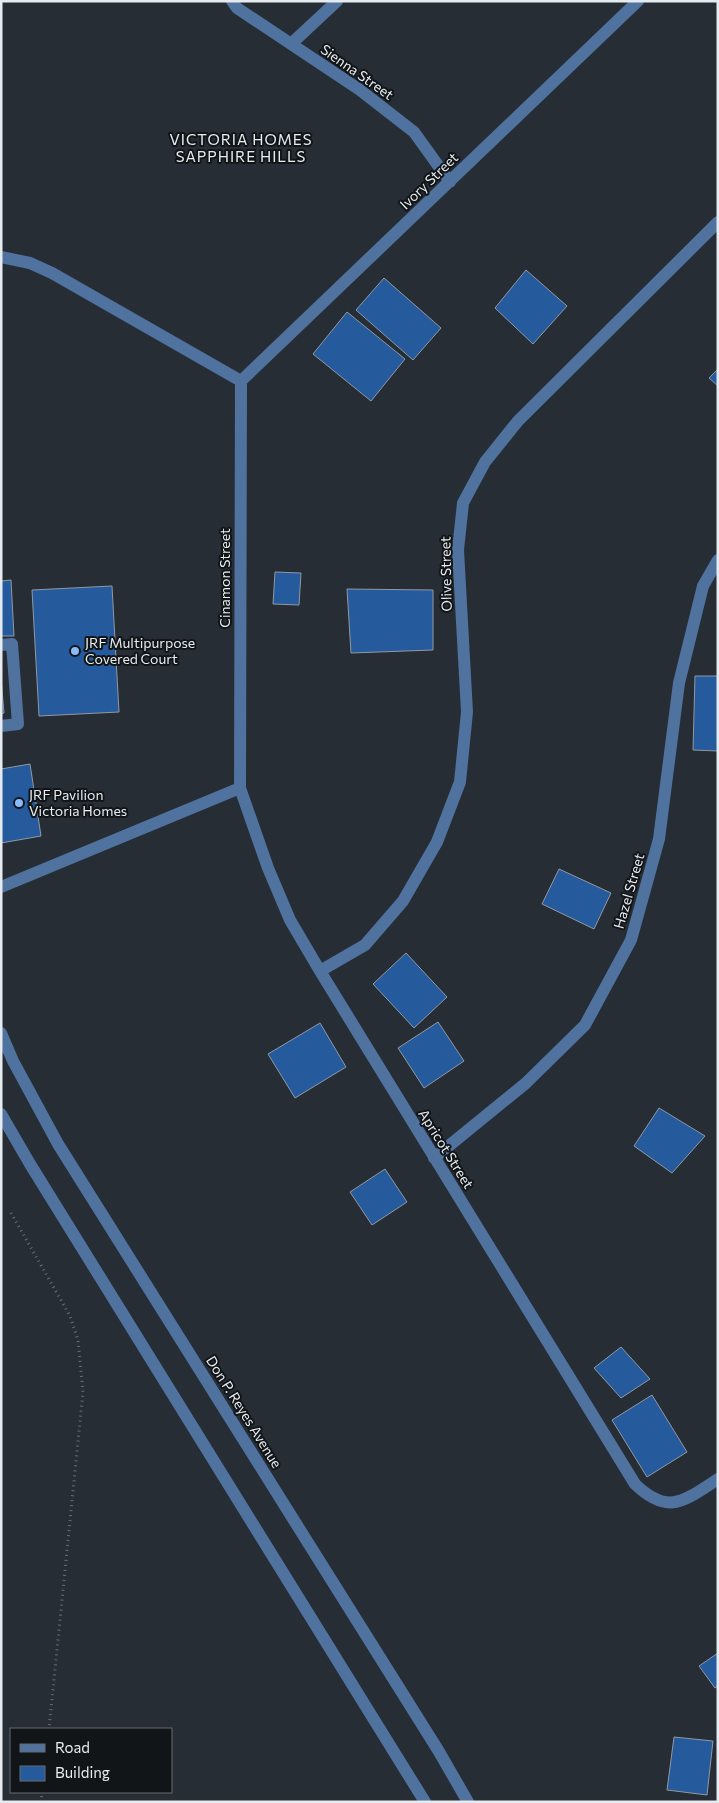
<svg xmlns="http://www.w3.org/2000/svg" width="719" height="1803" font-family="Commissioner,sans-serif">
  <style>
    .building { fill: #255a9d; stroke: #9199a3 }
    .lines { fill: none; stroke-linecap: round; stroke-linejoin: round }
    .path { stroke: #696e75; stroke-width: 3; stroke-dasharray: 1 4; stroke-linecap: butt }
    .minor { stroke: #4f729f; stroke-width: 12 }
    .poi-dot { fill: #89bafc; stroke: #121518; stroke-width: 2 }
    .labels { text-anchor: middle; stroke-width: 4; stroke-linejoin: round; paint-order: stroke }
    .street-label { font-size: 14px; fill: #e6ebf0; stroke: #121518 }
    .poi-label { font-size: 14px; fill: #e6ebf0; stroke: #121518; text-anchor: start }
    .neighbourhood-label { font-size: 15px; letter-spacing: 1px; fill: #e6ebf0; stroke: #121518 }
  </style>
  <rect width="100%" height="100%" fill="#272d35"/>
  <path class="building" d="M 526,270 L 567,306 L 533,344 L 495,308 Z
    M 384,278 L 441,328 L 413,360 L 356,310 Z
    M 347,312 L 405,359 L 371,401 L 313,354 Z
    M 718,369 L 718,386 L 709,378 Z
    M 275,572 L 301,573 L 299,605 L 273,604 Z
    M 11,580 L 14,636 L 1,636 L 1,581 Z
    M 112,586 L 119,712 L 39,716 L 32,590 Z
    M 347,589 L 433,590 L 433,650 L 351,653 Z
    M 695,676 L 718,676 L 718,751 L 693,750 Z
    M 1,678 L 4,713 L 1,714 Z
    M 30,764 L 41,836 L 1,843 L 1,769 Z
    M 559,869 L 611,893 L 594,929 L 542,904 Z
    M 406,953 L 447,997 L 414,1028 L 373,984 Z
    M 438,1022 L 464,1061 L 424,1088 L 398,1048 Z
    M 320,1023 L 346,1067 L 295,1098 L 268,1054 Z
    M 659,1108 L 705,1136 L 672,1173 L 634,1146 Z
    M 385,1169 L 407,1202 L 372,1225 L 350,1192 Z
    M 621,1347 L 650,1379 L 621,1398 L 594,1368 Z
    M 652,1395 L 687,1452 L 647,1477 L 612,1420 Z
    M 718,1653 L 718,1686 L 715,1688 L 699,1666 Z
    M 674,1737 L 713,1741 L 707,1795 L 667,1790 Z"/>
  <g class="lines">
    <path class="path" d="M 11,1213 L 70,1316 L 78,1340 L 83,1392 L 49,1729
      M 41,1802 L 42,1792"/>
    <path class="minor" d="M 232,1 L 237,8 L 360,90 L 414,132 L 450,182
      M 291,44 L 337,1
      M 1,257 L 30,263 L 52,273 L 241,381
      M 241,381 L 240,788 L 268,868 L 290,920 L 320,971 L 635,1484 C 668,1516 684,1501 718,1479
      M 241,381 L 638,1
      M 1,645 L 12,644 L 18,724 L 1,726
      M 1,887 L 240,788
      M 320,971 L 365,945 L 403,901 L 437,842 L 460,782 L 467,712 L 458,550 L 463,503 L 485,462 L 518,421 L 718,222
      M 1,1033 L 13,1061 L 58,1144 L 438,1750 L 468,1802
      M 1,1114 L 30,1164 L 425,1802
      M 434,1158 L 526,1083 L 585,1025 L 631,940 L 659,839 L 679,683 L 703,586 L 718,560"/>
  </g>
  <g class="poi-dot">
    <circle cx="75" cy="651" r="5"/>
    <circle cx="19" cy="803" r="5"/>
  </g>
  <g class="labels">
    <g class="street-label">
      <text transform="translate(357 72) rotate(35)" y="5">Sienna Street</text>
      <text transform="translate(429 181) rotate(-44)" y="5">Ivory Street</text>
      <text transform="translate(446 574) rotate(-91)" y="5">Olive Street</text>
      <text transform="translate(225 578) rotate(-90)" y="5">Cinamon Street</text>
      <text transform="translate(629 891) rotate(-74)" y="5">Hazel Street</text>
      <text transform="translate(446 1149) rotate(58)" y="5">Apricot Street</text>
      <text transform="translate(244 1412) rotate(58)" y="5">Don P. Reyes Avenue</text>
    </g>
    <g class="poi-label">
      <text x="85" y="648">JRF Multipurpose<tspan x="85" dy="16">Covered Court</tspan></text>
      <text x="29" y="800">JRF Pavilion<tspan x="29" dy="16">Victoria Homes</tspan></text>
    </g>
    <g class="neighbourhood-label">
      <text x="241" y="145">VICTORIA HOMES<tspan x="241" dy="17">SAPPHIRE HILLS</tspan></text>
    </g>
  </g>
  <rect width="719" height="1803" fill="none" stroke="#e6ebf0" stroke-width="5"/>
  <rect x="10" y="1728" width="162" height="65" fill="#121518" stroke="#676b6e"/>
  <rect x="20" y="1744" width="25" height="8" fill="#4f729f" stroke="#676b6e"/>
  <text x="55" y="1753" font-size="15" fill="#e6ebf0">Road</text>
  <rect x="20" y="1766" width="25" height="15" fill="#255a9d" stroke="#676b6e"/>
  <text x="55" y="1778" font-size="15" fill="#e6ebf0">Building</text>
</svg>
